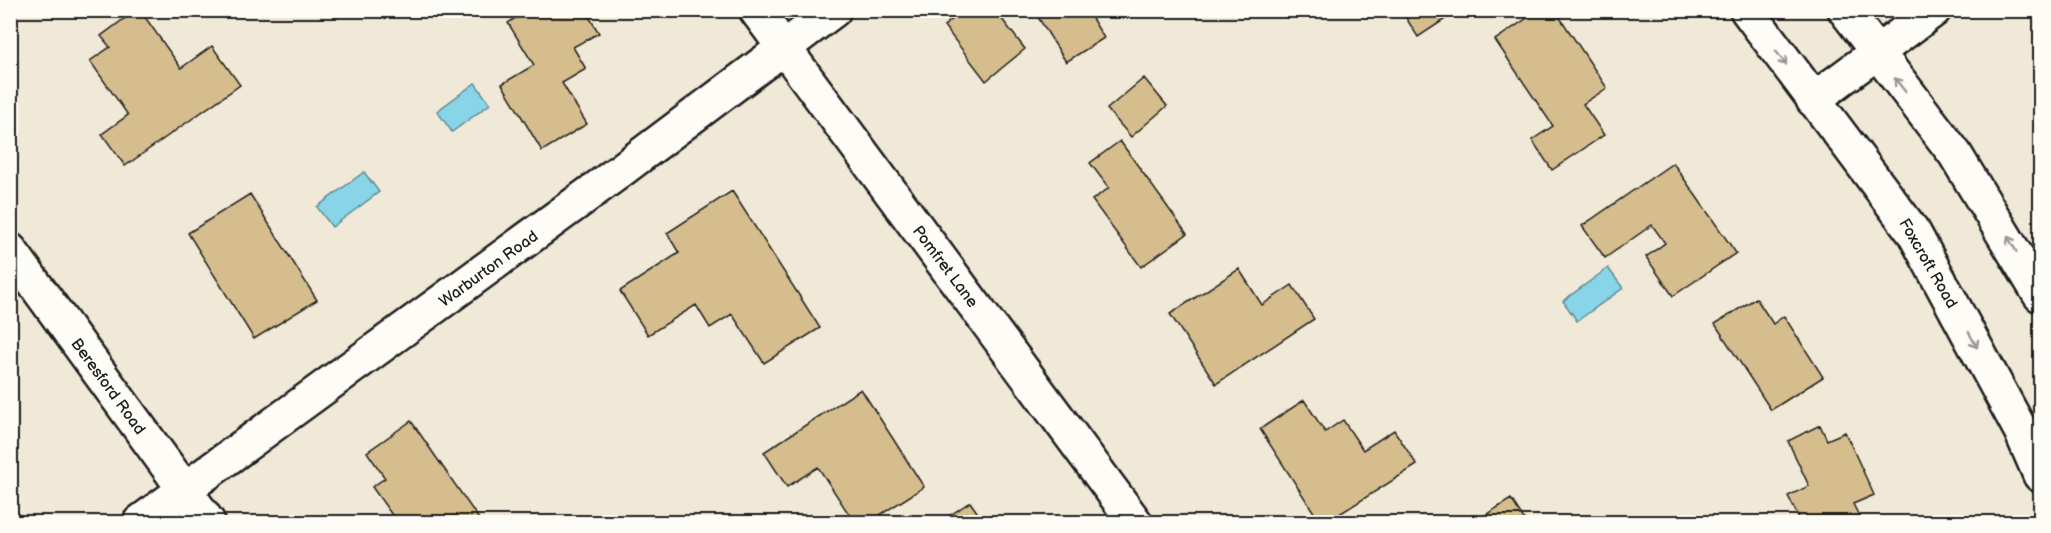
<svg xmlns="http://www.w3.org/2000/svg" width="2051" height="533" font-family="'Balsamiq Sans',sans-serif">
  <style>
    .water { fill: #88d5e7; stroke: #5d8b96; stroke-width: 1.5 }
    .building { fill: #d5bd8d; stroke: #1c1c1c; stroke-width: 1.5 }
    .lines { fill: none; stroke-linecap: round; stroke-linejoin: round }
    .street-casing { stroke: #1c1c1c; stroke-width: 38 }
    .street { stroke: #fdfcf7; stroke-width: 33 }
    .oneway { stroke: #989794 }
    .labels { text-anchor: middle; stroke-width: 4.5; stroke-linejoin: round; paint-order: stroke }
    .street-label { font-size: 16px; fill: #1c1c1c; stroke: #fdfcf7 }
  </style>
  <rect width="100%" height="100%" fill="#f1e9d7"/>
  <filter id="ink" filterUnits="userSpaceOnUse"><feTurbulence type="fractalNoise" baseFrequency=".0167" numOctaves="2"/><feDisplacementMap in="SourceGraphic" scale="12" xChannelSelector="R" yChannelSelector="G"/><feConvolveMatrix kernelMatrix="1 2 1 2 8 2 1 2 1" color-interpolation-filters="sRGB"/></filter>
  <g filter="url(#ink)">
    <path class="water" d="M 475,83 L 490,104 L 452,132 L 437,111 Z
      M 364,172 L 379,192 L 332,227 L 317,207 Z
      M 1608,268 L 1623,288 L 1577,321 L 1563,301 Z"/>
    <path class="building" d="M 136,10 L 140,10 L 181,68 L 212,46 L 240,85 L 125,166 L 102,134 L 128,115 L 90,61 L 110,47 L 101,36 Z
      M 513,10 L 585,10 L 599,33 L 573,47 L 586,69 L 562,83 L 587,124 L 542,151 L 502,84 L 534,65 L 508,23 L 517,17 Z
      M 964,10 L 995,10 L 1025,49 L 986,81 L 944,26 Z
      M 1043,10 L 1087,10 L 1104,38 L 1066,62 L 1036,14 Z
      M 1401,10 L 1459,10 L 1418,37 Z
      M 1539,10 L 1555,10 L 1607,88 L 1583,104 L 1604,135 L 1552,170 L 1532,140 L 1553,126 L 1495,40 Z
      M 1144,78 L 1167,106 L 1131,137 L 1107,109 Z
      M 1120,141 L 1187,234 L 1141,267 L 1092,200 L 1109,188 L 1090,163 Z
      M 1673,163 L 1736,253 L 1673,296 L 1646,257 L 1665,243 L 1652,225 L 1605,258 L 1582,226 Z
      M 732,191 L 820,328 L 764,363 L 732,314 L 710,328 L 696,305 L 648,335 L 620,291 L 679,253 L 667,233 Z
      M 250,194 L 317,300 L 254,339 L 188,233 Z
      M 1239,269 L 1262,305 L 1292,285 L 1314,319 L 1216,384 L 1170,314 Z
      M 1756,298 L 1773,324 L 1784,316 L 1823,377 L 1771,410 L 1715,324 Z
      M 861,389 L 924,487 L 869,522 L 854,522 L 818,467 L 787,487 L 764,452 Z
      M 1304,400 L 1325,432 L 1343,420 L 1363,450 L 1394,430 L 1417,465 L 1327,522 L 1320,522 L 1260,429 Z
      M 411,421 L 481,522 L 397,522 L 372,487 L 385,478 L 367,452 Z
      M 1820,425 L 1827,440 L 1845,432 L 1874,495 L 1853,504 L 1862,522 L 1801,522 L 1788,496 L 1809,486 L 1788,441 Z
      M 1511,499 L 1526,522 L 1482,522 L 1479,519 Z
      M 970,502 L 984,522 L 940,522 Z"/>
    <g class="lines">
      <defs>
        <path id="street" d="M 756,10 L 1135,522
          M 1747,10 L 1914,233 L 2021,431 L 2040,475
          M 1845,10 L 1955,154 L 2040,295
          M 1813,100 L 1934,10
          M 10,250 L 208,522
          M 140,522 L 612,177 L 834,10"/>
      </defs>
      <use href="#street" class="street-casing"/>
      <use href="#street" class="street"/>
    </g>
    <defs><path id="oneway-shaft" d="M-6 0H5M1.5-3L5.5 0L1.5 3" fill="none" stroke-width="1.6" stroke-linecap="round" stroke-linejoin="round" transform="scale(1.5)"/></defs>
    <g class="oneway">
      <use href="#oneway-shaft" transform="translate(1781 58) rotate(53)"/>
      <use href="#oneway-shaft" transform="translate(1900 85) rotate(-128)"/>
      <use href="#oneway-shaft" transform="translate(2012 244) rotate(-120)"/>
      <use href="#oneway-shaft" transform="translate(1973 340) rotate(62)"/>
    </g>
  </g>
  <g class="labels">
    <g class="street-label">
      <text transform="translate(1929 263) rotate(60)" y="6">Foxcroft Road</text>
      <text transform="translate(946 266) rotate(53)" y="6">Pomfret Lane</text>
      <text transform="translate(488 268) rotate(-36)" y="6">Warburton Road</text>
      <text transform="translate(109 386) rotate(54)" y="6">Beresford Road</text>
    </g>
  </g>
  <rect width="2051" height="533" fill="none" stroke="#fdfcf7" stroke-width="36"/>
  <rect x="18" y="18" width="2015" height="497" fill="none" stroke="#1c1c1c" stroke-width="2" filter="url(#ink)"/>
</svg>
